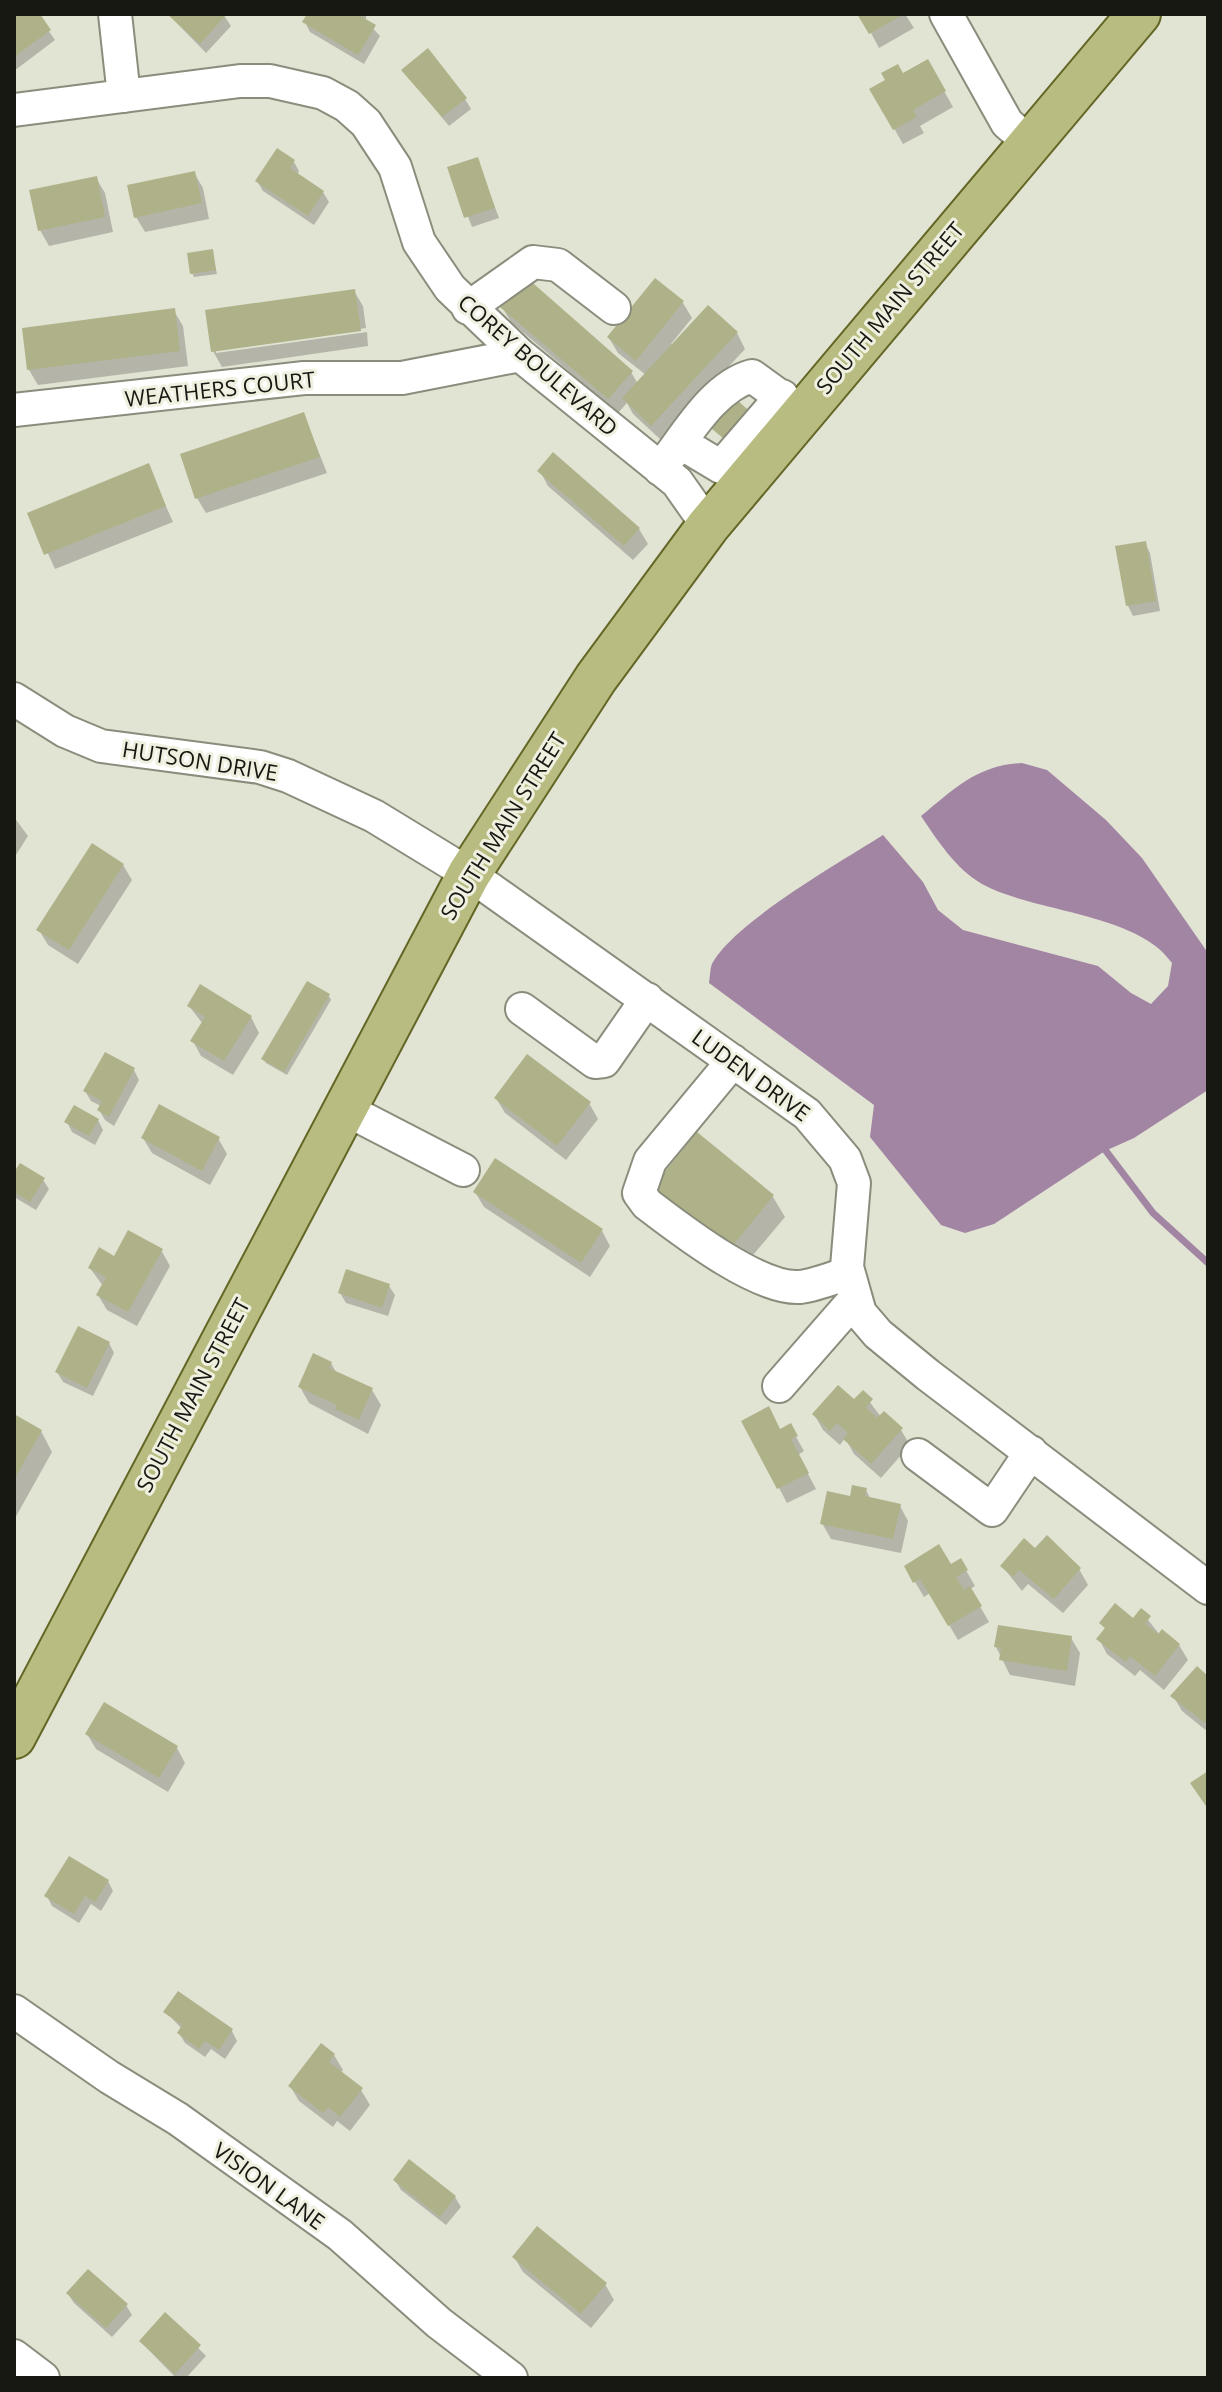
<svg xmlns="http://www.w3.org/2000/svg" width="1222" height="2392" font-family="'Open Sans',sans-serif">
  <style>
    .water { fill: #a284a3 }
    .shadow { fill: #0003 }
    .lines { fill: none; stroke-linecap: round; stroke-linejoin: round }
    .stream { stroke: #a284a3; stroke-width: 7 }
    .building { fill: #afb289 }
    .minor-casing { stroke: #8a8c7c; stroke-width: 36 }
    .major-casing { stroke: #636624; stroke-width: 46 }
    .minor { stroke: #fff; stroke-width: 32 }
    .major { stroke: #b9bc81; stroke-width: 42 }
    .labels { text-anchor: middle; stroke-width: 6; stroke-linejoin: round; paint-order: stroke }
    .street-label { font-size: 22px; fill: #181813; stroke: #eff0e0 }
  </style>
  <rect width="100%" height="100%" fill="#e1e3d3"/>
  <path class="water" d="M 1022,763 L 1047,770 L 1106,820 L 1142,858 L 1208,953 L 1208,1090 L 1134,1138 L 1105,1151 L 994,1224 L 965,1233 L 941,1225 L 870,1137 L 874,1105 L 709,983 C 710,977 710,969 712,964 C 733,923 842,861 883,835 L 923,882 L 938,910 L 963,930 L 1098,966 L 1131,993 L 1151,1004 L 1168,986 L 1172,963 C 1138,913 1032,912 982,884 C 955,868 938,841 921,816 C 954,789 977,765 1022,763 Z"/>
  <path class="shadow" d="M 21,14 L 37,14 L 55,40 L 14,71 L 14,19 Z
    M 168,14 L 223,14 L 231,26 L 206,53 Z
    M 309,14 L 366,14 L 366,21 L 380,36 L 364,64 L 310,32 L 305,22 Z
    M 861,14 L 905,14 L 914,28 L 879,48 Z
    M 927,61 L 953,107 L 920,126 L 924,133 L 903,144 L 872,90 Z
    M 403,70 L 465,99 L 471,109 L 449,126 Z
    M 477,159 L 499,218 L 472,227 L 449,168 Z
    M 294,162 L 299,171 L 297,175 L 323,192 L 329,202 L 314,225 L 263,191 L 257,181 Z
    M 194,173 L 203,188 L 209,219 L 145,232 L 136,217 Z
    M 96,178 L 105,193 L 113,232 L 49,246 L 40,230 Z
    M 212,251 L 217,274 L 194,277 L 192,273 Z
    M 656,280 L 683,303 L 692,318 L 671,344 L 673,346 L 737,333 L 745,349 L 661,440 L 633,414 L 627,403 L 618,413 L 511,322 L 502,307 L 631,372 L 638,384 L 646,375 L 618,353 L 609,338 Z
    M 354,291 L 363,306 L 366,328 L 216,349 L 216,353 L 367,332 L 368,346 L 222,367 L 213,351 L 208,311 Z
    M 174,311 L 183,326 L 188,366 L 38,385 L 29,370 L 24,330 Z
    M 304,415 L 327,473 L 206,513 L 197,498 Z
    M 148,466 L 173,522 L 55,569 L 30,514 Z
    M 540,471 L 639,529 L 648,544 L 633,560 L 548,486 Z
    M 1145,543 L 1150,553 L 1160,611 L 1133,616 L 1128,606 L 1118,547 Z
    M 14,817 L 28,836 L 14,858 Z
    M 123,865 L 132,880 L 78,964 L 48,945 L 39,930 Z
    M 329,996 L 331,1000 L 287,1075 L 266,1063 L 263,1059 Z
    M 189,1006 L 251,1017 L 259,1033 L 233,1075 L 201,1056 L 193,1041 L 203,1024 Z
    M 134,1070 L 139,1080 L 114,1126 L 105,1120 L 99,1110 L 101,1106 L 91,1101 L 85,1091 Z
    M 496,1098 L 589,1103 L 598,1119 L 566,1160 L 505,1113 Z
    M 98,1120 L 103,1130 L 95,1145 L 72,1132 L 67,1122 Z
    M 697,1135 L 773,1197 L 785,1217 L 738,1273 Z
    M 143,1138 L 218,1138 L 227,1154 L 210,1185 L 152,1153 Z
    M 14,1176 L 43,1180 L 49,1189 L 36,1210 L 14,1197 Z
    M 475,1192 L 602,1231 L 610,1246 L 590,1277 L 484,1207 Z
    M 161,1250 L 170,1266 L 137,1326 L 107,1310 L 98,1295 L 103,1286 L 90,1268 L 115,1258 Z
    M 389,1286 L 395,1295 L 388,1316 L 346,1303 L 340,1293 Z
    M 109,1343 L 114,1353 L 93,1396 L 63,1382 L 57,1372 Z
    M 331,1363 L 337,1374 L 372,1390 L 381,1405 L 368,1434 L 309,1403 L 300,1387 Z
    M 863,1393 L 881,1417 L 901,1430 L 910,1445 L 881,1478 L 854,1454 L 845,1438 L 840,1445 L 823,1430 L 814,1414 L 855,1402 Z
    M 14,1416 L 41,1431 L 52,1452 L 14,1520 Z
    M 744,1422 L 780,1431 L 790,1426 L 804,1451 L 798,1455 L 816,1489 L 787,1503 Z
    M 866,1490 L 871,1500 L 900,1506 L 908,1521 L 901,1553 L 831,1539 L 822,1523 Z
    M 1036,1551 L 1079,1569 L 1088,1585 L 1063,1613 L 1028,1584 L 1022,1591 L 1002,1566 Z
    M 960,1560 L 975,1586 L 970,1589 L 989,1622 L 958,1640 L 930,1593 L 924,1597 L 906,1567 L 951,1567 Z
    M 1141,1611 L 1160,1635 L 1179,1645 L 1188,1660 L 1164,1690 L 1140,1670 L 1135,1676 L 1107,1654 L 1099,1639 L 1106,1630 L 1101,1623 L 1133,1620 Z
    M 1071,1638 L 1080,1653 L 1075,1686 L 1010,1675 L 996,1647 Z
    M 1208,1678 L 1208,1732 L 1182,1711 L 1173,1696 Z
    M 87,1734 L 177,1748 L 185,1763 L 168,1792 L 96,1749 Z
    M 108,1881 L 113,1891 L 101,1911 L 91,1904 L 79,1923 L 52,1906 L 47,1896 Z
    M 166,2012 L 232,2031 L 237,2041 L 225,2059 L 211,2049 L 205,2057 L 185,2043 L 179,2033 L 182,2029 Z
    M 334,2055 L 343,2070 L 340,2073 L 361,2090 L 370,2105 L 350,2131 L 337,2121 L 333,2127 L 299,2101 L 290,2086 Z
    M 395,2180 L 455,2197 L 461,2207 L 446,2225 L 401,2190 Z
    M 514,2257 L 605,2284 L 614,2300 L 591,2328 L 523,2272 Z
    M 68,2294 L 126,2305 L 132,2315 L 112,2337 L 74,2303 Z
    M 166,2315 L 206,2356 L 186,2378 L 176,2378 L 141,2342 Z"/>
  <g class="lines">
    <path class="stream" d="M 1106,1151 L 1153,1213 L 1208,1263"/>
  </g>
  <path class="building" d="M 17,14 L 40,14 L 51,30 L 14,57 L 14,16 Z
    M 167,14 L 227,14 L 200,44 Z
    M 307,14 L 357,14 L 376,25 L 358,55 L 302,22 Z
    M 857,14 L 904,14 L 869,34 Z
    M 428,48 L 467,98 L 442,117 L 401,70 Z
    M 928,59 L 946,91 L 913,110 L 917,117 L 893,130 L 869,89 L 885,80 L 881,73 L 898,64 L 903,73 Z
    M 277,148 L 295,160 L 290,168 L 324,191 L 308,216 L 255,181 Z
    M 478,157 L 495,208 L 464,218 L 447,167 Z
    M 195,171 L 202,203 L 134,218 L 127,185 Z
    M 97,176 L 105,217 L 38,231 L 29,190 Z
    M 213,249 L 216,270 L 190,274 L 187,253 Z
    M 526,277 L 633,371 L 608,399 L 500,307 Z
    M 655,278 L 684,301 L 636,361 L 607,337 Z
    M 355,289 L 361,331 L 211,352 L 205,310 Z
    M 708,305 L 738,332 L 651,426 L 622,398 Z
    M 175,308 L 180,351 L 27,370 L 22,328 Z
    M 736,399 L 756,417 L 731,445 L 711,428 Z
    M 304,412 L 320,457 L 195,499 L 180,454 Z
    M 553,452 L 640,528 L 624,546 L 537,471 Z
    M 149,463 L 166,506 L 44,555 L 27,513 Z
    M 1146,541 L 1156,601 L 1126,606 L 1115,546 Z
    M 92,843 L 124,864 L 69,950 L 36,930 Z
    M 307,981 L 330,994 L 284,1072 L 261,1059 Z
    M 200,984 L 252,1016 L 224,1061 L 190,1041 L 205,1017 L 187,1006 Z
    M 105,1052 L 135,1068 L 109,1117 L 97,1110 L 102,1101 L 83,1091 Z
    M 527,1054 L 591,1102 L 557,1146 L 494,1098 Z
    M 159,1104 L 220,1137 L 202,1171 L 141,1138 Z
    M 74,1105 L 99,1119 L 89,1136 L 64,1122 Z
    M 697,1132 L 774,1195 L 726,1254 L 649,1191 Z
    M 495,1158 L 603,1229 L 581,1263 L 473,1192 Z
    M 20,1163 L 45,1178 L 30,1202 L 14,1192 L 14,1172 Z
    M 128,1230 L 163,1249 L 128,1312 L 96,1295 L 106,1277 L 88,1268 L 99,1247 L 114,1256 Z
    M 346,1269 L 390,1284 L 382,1308 L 338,1293 Z
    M 78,1326 L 110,1342 L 87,1388 L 55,1372 Z
    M 313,1353 L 332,1362 L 329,1368 L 373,1388 L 359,1420 L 335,1409 L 337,1405 L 298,1387 Z
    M 838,1385 L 854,1399 L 863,1390 L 873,1399 L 866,1408 L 877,1418 L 884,1411 L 903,1428 L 871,1464 L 843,1439 L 848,1433 L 837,1423 L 830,1431 L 812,1414 Z
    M 769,1406 L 780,1429 L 791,1423 L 798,1436 L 791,1439 L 809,1473 L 777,1489 L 741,1421 Z
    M 14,1414 L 42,1430 L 14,1480 Z
    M 852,1485 L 867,1488 L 865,1496 L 901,1504 L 893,1539 L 820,1524 L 827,1491 L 850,1496 Z
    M 1047,1535 L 1081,1568 L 1054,1599 L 1019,1570 L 1013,1577 L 1000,1566 L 1024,1538 L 1035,1548 Z
    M 939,1544 L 951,1564 L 961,1558 L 968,1570 L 956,1577 L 964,1590 L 970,1586 L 982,1606 L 948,1626 L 920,1579 L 913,1583 L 904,1566 Z
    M 1115,1603 L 1133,1618 L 1141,1608 L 1151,1616 L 1145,1624 L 1158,1634 L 1162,1629 L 1180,1644 L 1155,1676 L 1130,1656 L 1126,1662 L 1096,1639 L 1105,1628 L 1099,1623 Z
    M 998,1625 L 1072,1636 L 1067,1671 L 999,1660 L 1001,1648 L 994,1647 Z
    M 1197,1666 L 1208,1676 L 1208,1725 L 1170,1696 Z
    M 104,1702 L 178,1746 L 159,1778 L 85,1734 Z
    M 1208,1771 L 1208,1809 L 1190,1783 Z
    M 69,1856 L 109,1880 L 95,1902 L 85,1896 L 74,1914 L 44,1896 Z
    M 178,1991 L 233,2029 L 219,2050 L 205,2041 L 199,2049 L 177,2033 L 182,2025 L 163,2012 Z
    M 321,2043 L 335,2054 L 329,2062 L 363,2088 L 340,2117 L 328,2107 L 323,2113 L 288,2086 Z
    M 409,2159 L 456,2196 L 440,2217 L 393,2180 Z
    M 537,2226 L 607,2283 L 581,2314 L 512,2257 Z
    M 88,2269 L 128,2304 L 106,2328 L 66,2293 Z
    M 165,2312 L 201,2345 L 175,2374 L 139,2341 Z"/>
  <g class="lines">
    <defs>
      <path id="minor" d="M 115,14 L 124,96
        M 946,14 L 1007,123 L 1030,143
        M 14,110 L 240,81 L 270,81 L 323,93 L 347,106 L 366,123 L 395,167 L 419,242 L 450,288 L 520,355 L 677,482 L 708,526
        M 468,308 L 533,262 L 558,265 L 614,308
        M 14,410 L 304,378 L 402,378 L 520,355
        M 681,443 L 721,467 L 782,396
        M 660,469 C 685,438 712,387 752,376 L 803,413
        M 14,699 L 65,731 L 101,746 L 260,767 L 288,776 L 374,816 L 469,874 L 807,1114 L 845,1159 L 854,1183 L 847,1267 L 860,1313 L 878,1334 L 928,1375 L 1208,1588
        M 522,1009 L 595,1062 L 604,1061 L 647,999
        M 733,1061 L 650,1161 L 639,1193 L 647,1204 C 680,1229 758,1290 800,1287 C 816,1285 833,1278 848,1273
        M 343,1108 L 463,1170
        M 779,1386 L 855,1299
        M 918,1455 L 992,1510 L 1031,1452
        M 14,2011 L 109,2077 L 178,2119 L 340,2235 L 439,2323 L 511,2378
        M 14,2356 L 43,2378"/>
      <path id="major" d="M 14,1737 L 469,874 L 596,678 L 708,526 L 1139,14"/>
    </defs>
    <use href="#minor" class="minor-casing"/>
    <use href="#major" class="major-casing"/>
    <use href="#minor" class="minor"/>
    <use href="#major" class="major"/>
  </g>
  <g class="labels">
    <g class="street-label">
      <text transform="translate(890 308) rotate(-50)" y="8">SOUTH MAIN STREET</text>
      <text transform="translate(538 365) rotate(41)" y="8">COREY BOULEVARD</text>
      <text transform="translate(220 389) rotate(-6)" y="8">WEATHERS COURT</text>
      <text transform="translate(200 761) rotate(9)" y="8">HUTSON DRIVE</text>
      <text transform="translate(503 826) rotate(-58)" y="8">SOUTH MAIN STREET</text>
      <text transform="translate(751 1075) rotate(36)" y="8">LUDEN DRIVE</text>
      <text transform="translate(193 1395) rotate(-62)" y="8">SOUTH MAIN STREET</text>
      <text transform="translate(269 2186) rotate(36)" y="8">VISION LANE</text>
    </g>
  </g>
  <rect width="1222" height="2392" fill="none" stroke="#181813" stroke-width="32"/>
</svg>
